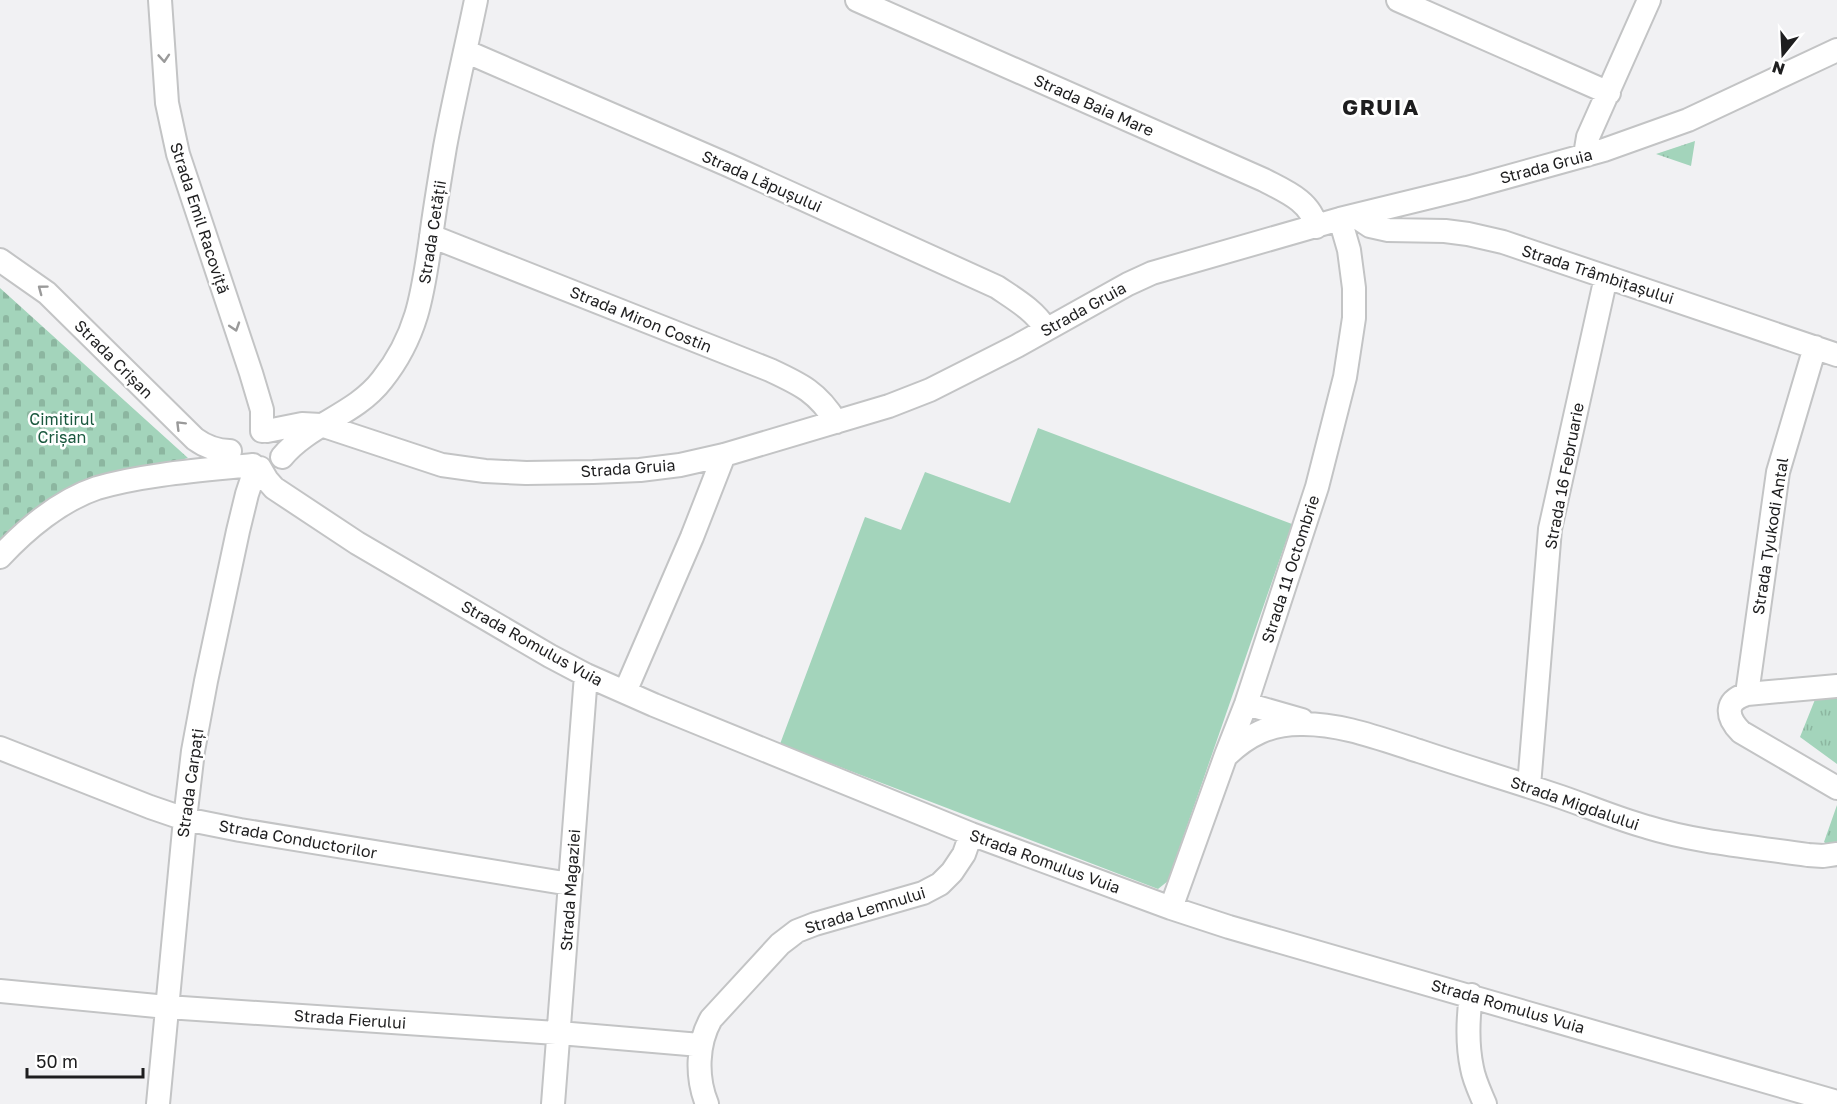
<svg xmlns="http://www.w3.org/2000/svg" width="1837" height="1104" font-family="'Golos Text',sans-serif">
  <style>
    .grass { fill: url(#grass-tufts) }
    .cemetery { fill: url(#cemetery-stones) }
    .pitch { fill: #a3d4bb }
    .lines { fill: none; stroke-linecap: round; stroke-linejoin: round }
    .minor-casing { stroke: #c3c4c5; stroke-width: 26 }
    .minor { stroke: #fff; stroke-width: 22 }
    .oneway { stroke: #9a9a9a }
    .labels { text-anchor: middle; stroke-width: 5; stroke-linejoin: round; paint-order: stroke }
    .street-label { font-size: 16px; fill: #1e1e1f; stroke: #fff }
    .park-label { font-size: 16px; fill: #1a583e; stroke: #fff }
    .district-label { font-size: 22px; font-weight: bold; letter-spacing: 1.5px; fill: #1e1e1f; stroke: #fff }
  </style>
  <defs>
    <pattern id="grass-tufts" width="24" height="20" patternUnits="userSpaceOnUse" patternTransform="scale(1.5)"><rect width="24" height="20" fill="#a3d4bb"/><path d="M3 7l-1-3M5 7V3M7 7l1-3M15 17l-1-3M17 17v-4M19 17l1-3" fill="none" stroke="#8cb6a0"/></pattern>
    <pattern id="cemetery-stones" width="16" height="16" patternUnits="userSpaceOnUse" patternTransform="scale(1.5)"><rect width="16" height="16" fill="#a3d4bb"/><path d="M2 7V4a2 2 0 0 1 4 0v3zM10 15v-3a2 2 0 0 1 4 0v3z" fill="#8cb6a0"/></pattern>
  </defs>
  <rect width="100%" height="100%" fill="#f1f1f3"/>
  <path class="grass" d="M 1695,141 L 1691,166 L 1656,154 Z
    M 1837,686 L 1837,764 L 1800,737 L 1820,687 Z
    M 1837,805 L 1837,848 L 1833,849 L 1824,842 Z"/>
  <path class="cemetery" d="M 0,288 L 188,458 L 66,493 L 0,547 Z"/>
  <path class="pitch" d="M 1038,428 L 1292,524 L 1168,881 L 1158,889 L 780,744 L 865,517 L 901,530 L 925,472 L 1010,503 Z"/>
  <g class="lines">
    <defs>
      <path id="minor" d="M 160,0 L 167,103 L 178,154 L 251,373 L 262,410 L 262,431
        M 857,0 L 1264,180 C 1285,191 1311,201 1316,227
        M 1398,0 L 1609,93
        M 465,51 L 728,165 L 997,287 C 1016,300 1034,310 1046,329
        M 1587,155 L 1586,149 L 1588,137 L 1649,0
        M 1355,216 L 1370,226 L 1388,230 L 1445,231 L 1468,234 L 1503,242 L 1837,355
        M 431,236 L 770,370 C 800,384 818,392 836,422
        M 0,260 L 47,293 L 195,439 C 206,447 216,451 230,451
        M 267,431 L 302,424 L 321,425 L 442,465 L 485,471 L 526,473 L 593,472 L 640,470 L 680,465 L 724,455 L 889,406 L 930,390 L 1017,346 L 1128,284 L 1152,273 L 1340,219 L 1467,188 L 1604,150 L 1688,120 L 1837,50
        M 282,457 C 309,424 355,415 382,380 C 418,335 423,292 431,237 C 435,207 440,177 445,147 C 454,98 466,49 476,0
        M 260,468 L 267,480 L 274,488 L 357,543 L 550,656 L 586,675 L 654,705 L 971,834 L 1171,908 L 1229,927 L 1837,1102
        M 0,557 C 26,529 61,500 97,488 C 144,474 204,470 253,465
        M 1837,686 L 1747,694 C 1724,701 1726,717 1741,732 L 1837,788
        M 625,692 L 692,537 L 724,455
        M 1747,694 L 1778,472 L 1815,347
        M 1246,704 L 1302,720
        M 0,748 L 150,807 L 185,819 L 240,830 L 570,884
        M 1227,755 C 1248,735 1270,724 1300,724 C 1340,723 1381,739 1419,751 C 1466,767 1514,781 1561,797 C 1590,807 1618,819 1647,827 C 1699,843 1755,847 1808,855 L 1823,856 L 1837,854
        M 1529,786 L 1550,529 L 1606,277
        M 1171,908 L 1226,755 L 1246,704 L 1317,487 L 1345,377 L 1354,318 L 1354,288 L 1349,250 L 1340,219
        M 0,991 L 167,1007 L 571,1034 L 700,1045
        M 1471,995 C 1468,1018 1467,1045 1472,1068 C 1474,1080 1480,1092 1485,1104
        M 158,1104 L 185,819 L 193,751 L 206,681 L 238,531 L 247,494 L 256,467
        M 553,1104 L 586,675
        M 707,1104 C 696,1077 697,1044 711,1019 L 780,944 L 797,931 L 815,924 L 923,893 L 940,884 L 952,872 L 964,854 L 971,834"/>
    </defs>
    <use href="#minor" class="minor-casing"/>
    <use href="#minor" class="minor"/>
  </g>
  <defs><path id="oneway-chevron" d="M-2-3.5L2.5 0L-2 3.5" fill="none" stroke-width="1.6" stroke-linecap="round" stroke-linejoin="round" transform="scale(1.5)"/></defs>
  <g class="oneway">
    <use href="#oneway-chevron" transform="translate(164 58) rotate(86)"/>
    <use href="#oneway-chevron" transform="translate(42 289) rotate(-143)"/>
    <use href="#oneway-chevron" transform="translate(235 327) rotate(72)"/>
    <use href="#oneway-chevron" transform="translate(180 425) rotate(-135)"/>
  </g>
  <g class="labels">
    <g class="street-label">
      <text transform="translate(1094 105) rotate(24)" y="6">Strada Baia Mare</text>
      <text transform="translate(1546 166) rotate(-15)" y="6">Strada Gruia</text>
      <text transform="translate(762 181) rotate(24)" y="6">Strada Lăpușului</text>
      <text transform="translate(200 218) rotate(72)" y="6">Strada Emil Racoviță</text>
      <text transform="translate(432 232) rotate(-81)" y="6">Strada Cetății</text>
      <text transform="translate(1598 274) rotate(18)" y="6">Strada Trâmbițașului</text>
      <text transform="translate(1083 309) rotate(-29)" y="6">Strada Gruia</text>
      <text transform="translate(641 319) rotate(22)" y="6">Strada Miron Costin</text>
      <text transform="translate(114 359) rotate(45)" y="6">Strada Crișan</text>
      <text transform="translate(628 468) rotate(-4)" y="6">Strada Gruia</text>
      <text transform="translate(1564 476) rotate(-79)" y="6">Strada 16 Februarie</text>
      <text transform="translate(1770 536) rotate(-81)" y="6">Strada Tyukodi Antal</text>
      <text transform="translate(1290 569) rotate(-72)" y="6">Strada 11 Octombrie</text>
      <text transform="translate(532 643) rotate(29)" y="6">Strada Romulus Vuia</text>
      <text transform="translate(190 783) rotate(-82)" y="6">Strada Carpați</text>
      <text transform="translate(1575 803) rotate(19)" y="6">Strada Migdalului</text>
      <text transform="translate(298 839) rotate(10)" y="6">Strada Conductorilor</text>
      <text transform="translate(1045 861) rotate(20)" y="6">Strada Romulus Vuia</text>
      <text transform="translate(570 890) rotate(-86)" y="6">Strada Magaziei</text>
      <text transform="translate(865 910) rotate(-17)" y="6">Strada Lemnului</text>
      <text transform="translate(1508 1006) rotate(16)" y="6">Strada Romulus Vuia</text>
      <text transform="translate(350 1019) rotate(4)" y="6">Strada Fierului</text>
    </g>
    <g class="park-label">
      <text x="62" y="425">Cimitirul<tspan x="62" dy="18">Crișan</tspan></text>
    </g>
    <g class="district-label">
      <text x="1381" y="115">GRUIA</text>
    </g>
  </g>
  <g transform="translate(1783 54) rotate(198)" stroke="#ffffff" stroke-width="4.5" paint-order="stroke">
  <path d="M0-4.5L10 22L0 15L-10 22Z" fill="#1e1e1f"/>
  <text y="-9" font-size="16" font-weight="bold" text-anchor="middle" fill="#1e1e1f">N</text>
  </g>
  <path d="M27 1068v9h116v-9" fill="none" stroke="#1e1e1f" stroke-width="3"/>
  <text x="36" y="1068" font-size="18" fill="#1e1e1f" stroke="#ffffff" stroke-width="4.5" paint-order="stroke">50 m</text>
</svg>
